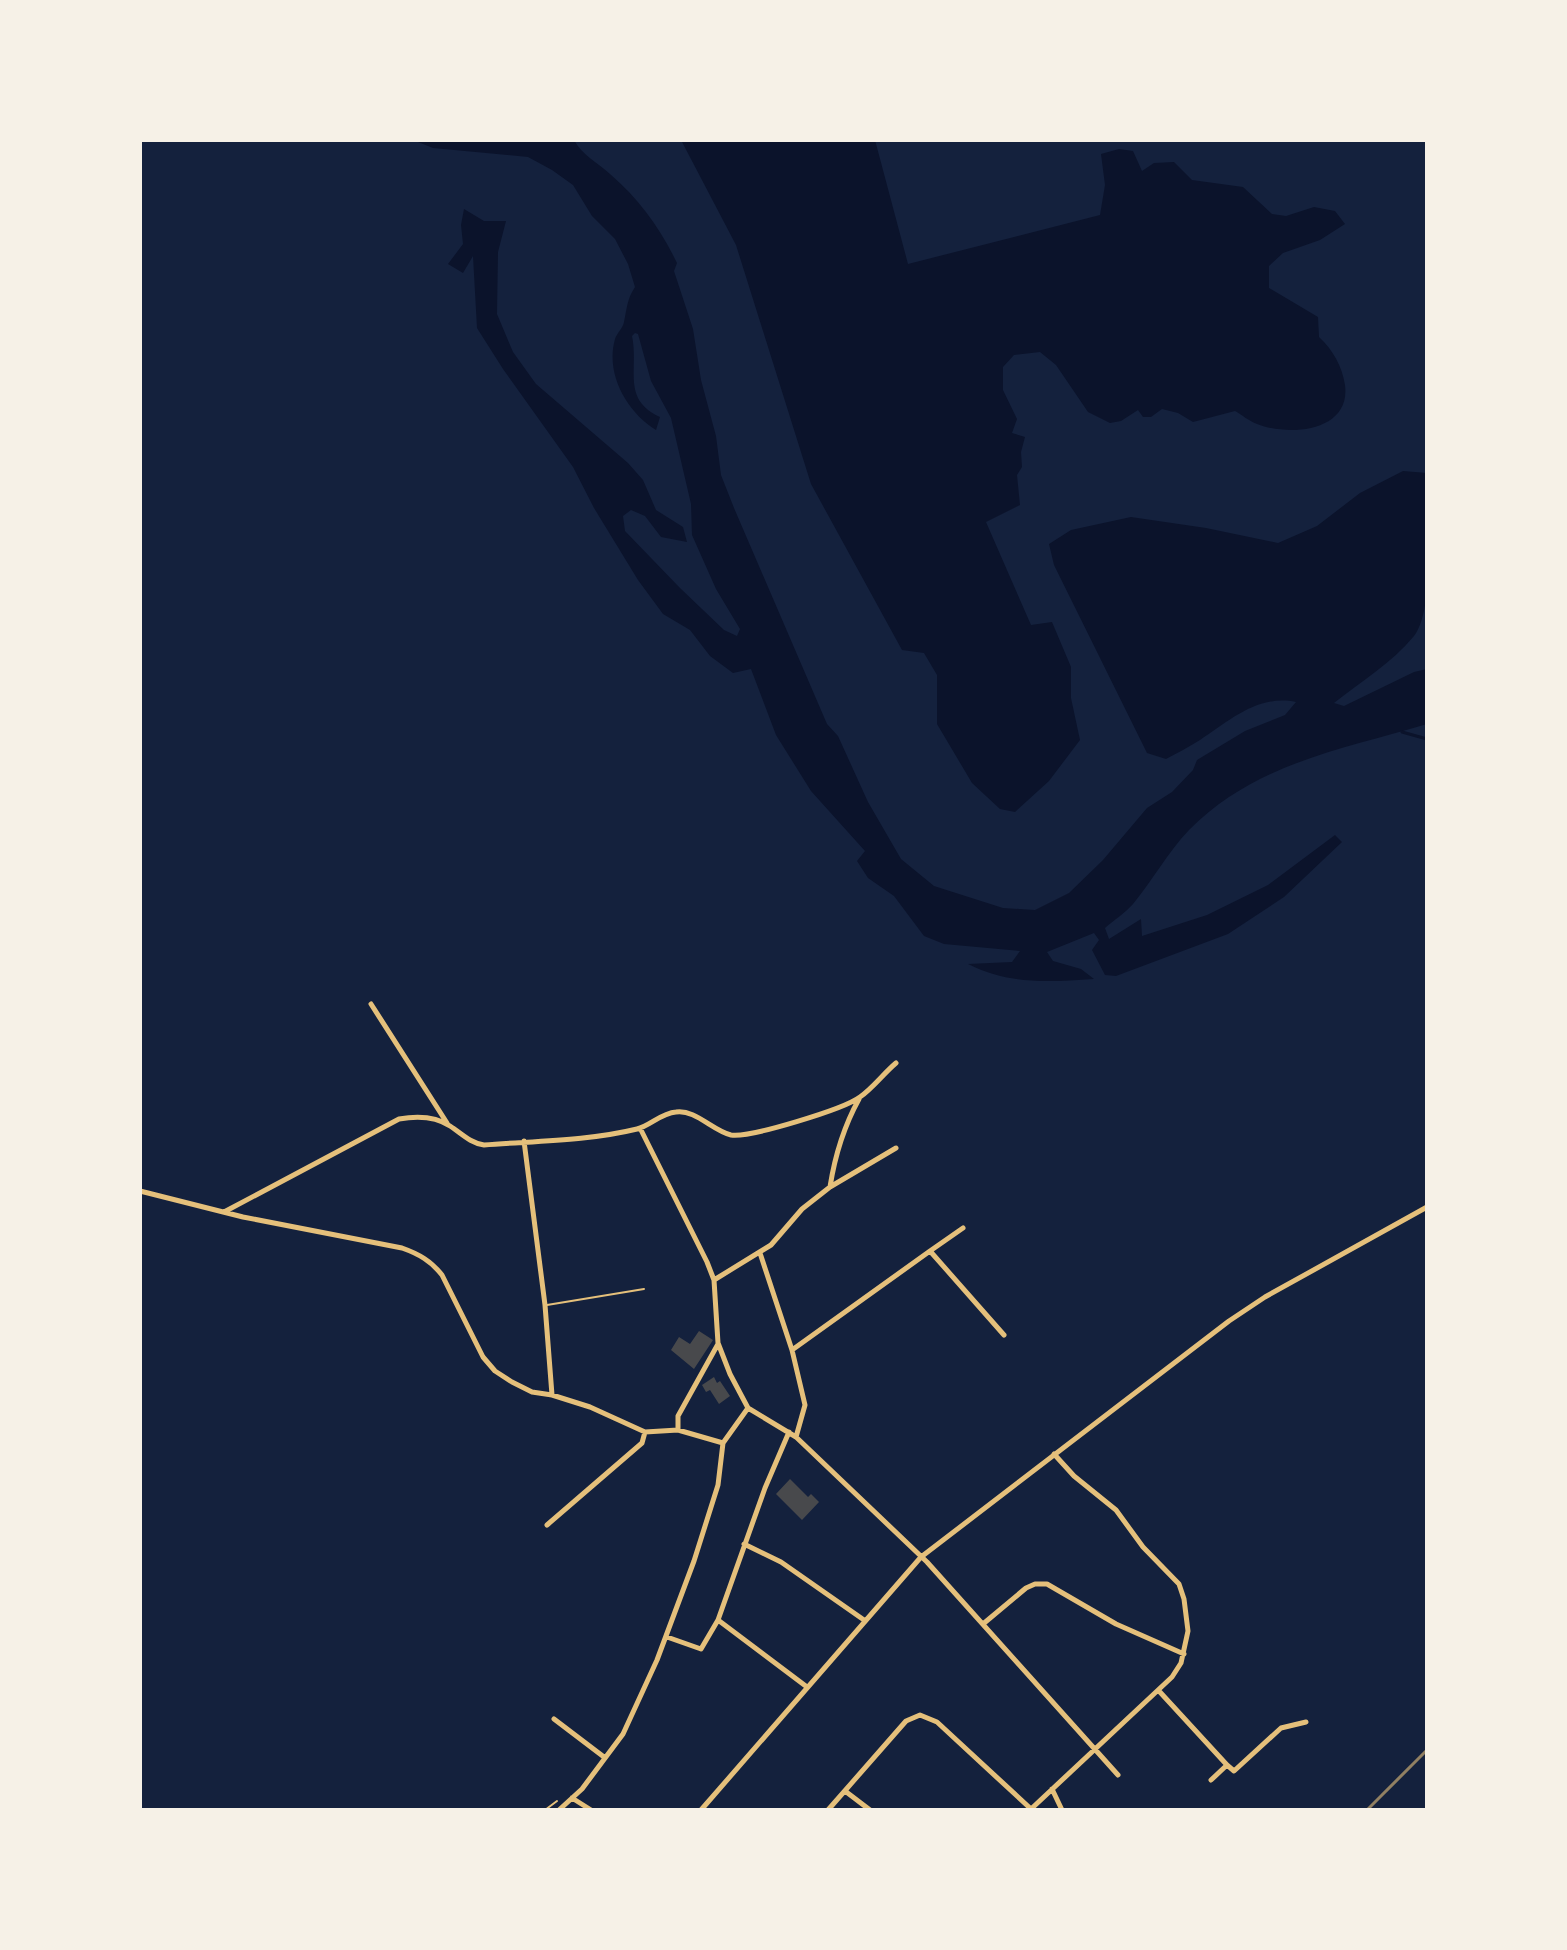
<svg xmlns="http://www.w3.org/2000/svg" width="1567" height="1950" font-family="'Golos Text',sans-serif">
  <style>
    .water { fill: #0b132b }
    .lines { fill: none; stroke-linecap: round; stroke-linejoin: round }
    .stream { stroke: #0b132b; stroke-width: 3 }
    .building { fill: #48494c }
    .path { stroke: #e5c07b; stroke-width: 2 }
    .service { stroke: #e5c07b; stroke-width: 2 }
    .minor { stroke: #e5c07b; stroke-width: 5 }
    .rail { stroke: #918062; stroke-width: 3 }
  </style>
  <rect width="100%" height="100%" fill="#14213d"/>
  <path class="water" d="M 413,140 L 574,140 C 582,155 597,162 610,174 C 640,200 660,228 677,263 L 674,271 L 693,329 L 701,380 L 716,436 L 721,475 L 734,508 L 827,724 L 838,736 L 868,802 L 901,859 L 934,886 L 1003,908 L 1035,910 L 1069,893 L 1103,860 L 1147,808 L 1172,792 L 1193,770 L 1197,760 L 1245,731 L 1285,715 L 1296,702 C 1258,694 1229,721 1200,740 C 1189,747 1177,753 1166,759 L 1147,753 L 1054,565 L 1049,544 L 1071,530 L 1131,517 L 1206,528 L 1278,543 L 1317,526 L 1360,493 L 1403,471 L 1427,473 C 1427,511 1436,608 1414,636 C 1392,663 1360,682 1334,703 L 1344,706 L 1414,672 L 1427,669 L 1427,724 C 1340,750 1256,763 1189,830 C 1167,853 1153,880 1133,904 C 1125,913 1114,920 1105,928 L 1109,939 L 1141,919 L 1142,936 L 1207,915 L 1268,885 L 1335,835 L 1342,842 L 1284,897 L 1228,934 L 1116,976 L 1105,975 L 1092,950 L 1099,940 L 1094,933 L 1047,952 L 1053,961 L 1081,969 L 1094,979 C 1048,982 1010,985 968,964 L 1012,962 L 1020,951 L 944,944 L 924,936 L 894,896 L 868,878 L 857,861 L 865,851 L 811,791 L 776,735 L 751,669 L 733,673 L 710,656 L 690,630 L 663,614 L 638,580 L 594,508 L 573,467 L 503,369 L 477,328 L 473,256 L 463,273 L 448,264 L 463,244 L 461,225 L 464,209 L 484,221 L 506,221 L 498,252 L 497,314 L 513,352 L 536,384 L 628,463 L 643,480 L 656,510 L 683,527 L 687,542 L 661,537 L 645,516 L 631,510 L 623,516 L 625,531 L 680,588 L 724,630 L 737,636 L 740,629 L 716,589 L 692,535 L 691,504 L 671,418 L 651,381 L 638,334 L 635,333 L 632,336 C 639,369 621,399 660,417 L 656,430 C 627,412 605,374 615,339 C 617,333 623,328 624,322 C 627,308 627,299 635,287 L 628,264 L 615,239 L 592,216 L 573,185 L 552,170 L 528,157 L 433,148 Z
    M 681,140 L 875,140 L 908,264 L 1100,215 L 1105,185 L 1101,154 L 1119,149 L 1133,151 L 1142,171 L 1154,163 L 1174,162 L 1192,180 L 1243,187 L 1272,214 L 1286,216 L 1314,207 L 1335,211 L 1345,224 L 1320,240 L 1283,253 L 1269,266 L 1269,288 L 1318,317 L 1319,337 C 1333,350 1342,366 1345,385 C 1351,431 1290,437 1257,424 C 1249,421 1242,415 1235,411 L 1193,422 L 1178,413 L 1162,409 L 1151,417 L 1143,417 L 1138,410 L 1121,421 L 1110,423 L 1088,412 L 1056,365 L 1040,352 L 1014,355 L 1003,367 L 1003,390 L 1017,419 L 1012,433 L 1025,437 L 1021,452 L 1022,467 L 1017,475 L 1020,505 L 986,522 L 1031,625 L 1052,622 L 1071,667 L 1071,698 L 1080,740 L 1049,781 L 1015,812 L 1000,809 L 972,783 L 937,724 L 937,675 L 924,653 L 902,650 L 811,484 L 736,245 Z"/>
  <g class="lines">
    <path class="stream" d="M 1402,732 L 1427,739"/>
  </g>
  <path class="building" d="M 699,1331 L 713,1340 L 694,1369 L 671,1350 L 679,1337 L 690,1344 Z
    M 714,1377 L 717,1383 L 720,1381 L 730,1396 L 719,1404 L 710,1390 L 706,1392 L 702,1385 Z
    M 790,1479 L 808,1497 L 811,1494 L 819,1502 L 802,1520 L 776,1494 Z"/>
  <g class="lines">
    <path class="path" d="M 545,1810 L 557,1801"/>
    <path class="service" d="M 547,1305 L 644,1289"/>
    <path class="minor" d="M 371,1004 L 447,1123
      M 640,1128 L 707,1262 L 714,1280 L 718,1343 L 730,1374 L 748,1408 L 796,1437 L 927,1562 L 1118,1775
      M 524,1141 L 545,1305 L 552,1395
      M 830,1187 C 835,1155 843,1128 859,1099
      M 140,1191 L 243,1217 L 402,1248 C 419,1254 431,1261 442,1275 L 483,1357 L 495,1371 L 512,1382 L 532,1392 L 552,1395 L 590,1407 L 645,1432 L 678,1430 L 723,1443
      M 224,1212 L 399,1119 C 416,1116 435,1116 450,1126 C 461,1133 470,1143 484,1145 C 534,1141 588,1141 637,1129 C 650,1126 661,1113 676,1112 C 695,1109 713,1131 731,1135 C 750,1138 844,1109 860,1097 C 873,1088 883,1074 896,1063
      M 930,1251 L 963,1228
      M 760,1253 L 792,1350 L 805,1405 L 796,1437
      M 714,1280 L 771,1245 L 802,1209 L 830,1187 L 896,1148
      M 792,1350 L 930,1251 L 1004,1335
      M 678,1430 L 678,1416 L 718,1344
      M 547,1525 L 642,1443 L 645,1432
      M 744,1544 L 781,1562 L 864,1620
      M 718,1620 L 807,1687
      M 983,1624 L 1026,1588 L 1035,1584 L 1047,1584 L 1116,1624 L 1184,1654
      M 667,1637 L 701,1649 L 718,1620 L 765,1488 L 789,1432
      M 1159,1691 L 1227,1765 L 1211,1780
      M 554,1719 L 604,1757
      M 1227,1765 L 1234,1771 L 1281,1728 L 1306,1722
      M 1052,1789 L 1062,1810
      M 845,1791 L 870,1810
      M 572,1798 L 591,1810
      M 559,1810 L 582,1789 L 623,1734 L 657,1660 L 694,1561 L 718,1485 L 723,1443 L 748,1408
      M 701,1810 L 921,1557 L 1229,1321 L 1265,1297 L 1427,1207
      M 828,1810 L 906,1721 L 920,1715 L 937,1722 L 1031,1809
      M 1030,1810 L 1172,1677 L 1181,1663 L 1188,1631 L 1184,1599 L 1179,1584 L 1143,1547 L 1116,1510 L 1074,1476 L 1054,1454"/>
    <path class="rail" d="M 1367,1810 L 1427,1750"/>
  </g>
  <rect width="1567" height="1950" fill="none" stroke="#f6f1e7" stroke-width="284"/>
</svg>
